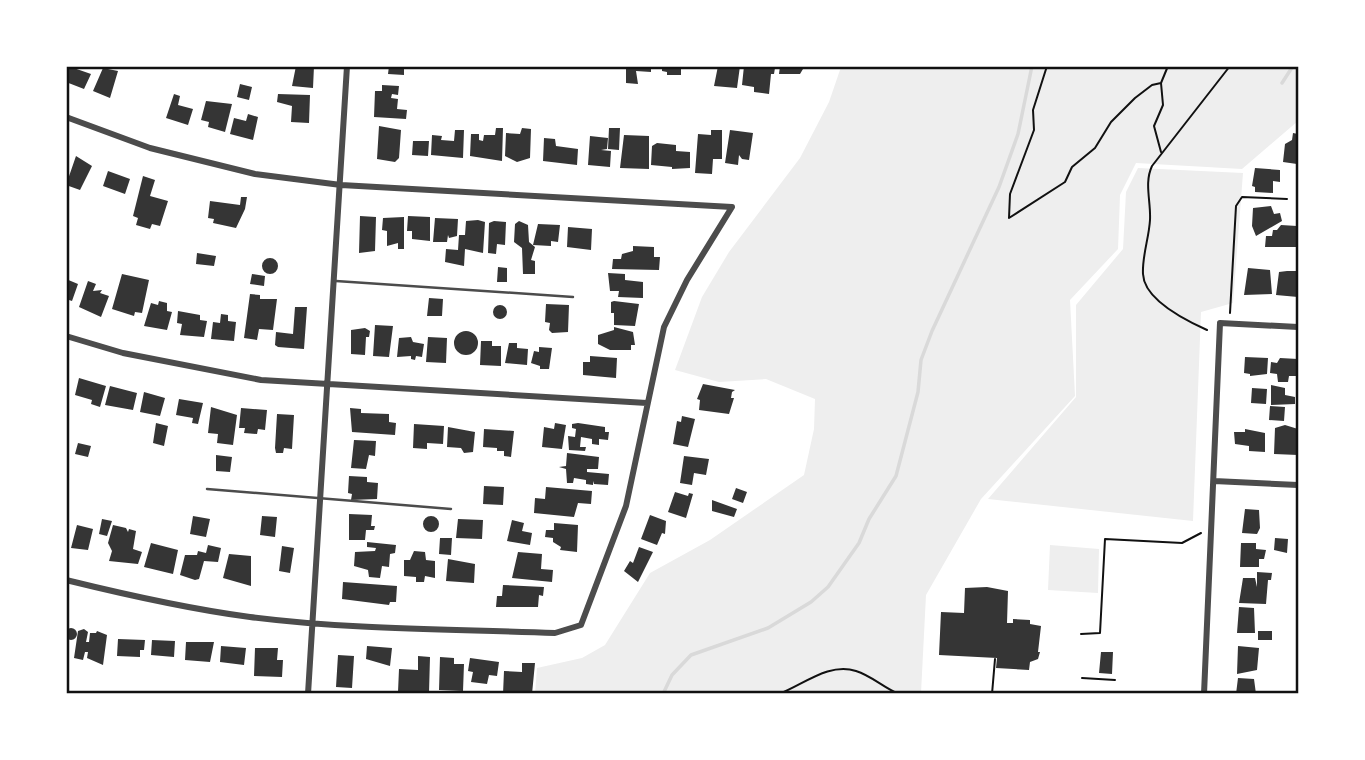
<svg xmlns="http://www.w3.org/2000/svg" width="1365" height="760" font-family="Raleway,sans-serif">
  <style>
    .green { fill: #eee }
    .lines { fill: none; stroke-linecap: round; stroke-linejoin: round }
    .stream { stroke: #d9d9d9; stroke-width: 3.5 }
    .building { fill: #353535 }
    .path { stroke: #111; stroke-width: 2 }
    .service { stroke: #4c4c4c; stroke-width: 2.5 }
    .minor { stroke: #4c4c4c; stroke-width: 6 }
    .neatline { fill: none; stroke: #111; stroke-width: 2.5 }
  </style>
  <rect width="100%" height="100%" fill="#fff"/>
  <path class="green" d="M 841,67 L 1298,67 L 1298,121 L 1242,169 L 1136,163 L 1120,195 L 1118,249 L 1070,300 L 1075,396 L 981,499 L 926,595 L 921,693 L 535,694 L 537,668 L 582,658 L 605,645 L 650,573 L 710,540 L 804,475 L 814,429 L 815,399 L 766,379 L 719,382 L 675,370 L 702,297 L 729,252 L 800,158 L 829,102 Z
    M 1138,168 L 1243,173 L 1233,303 L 1201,312 L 1193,521 L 988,499 L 1076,397 L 1076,305 L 1123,249 L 1126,192 Z
    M 1050,545 L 1099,549 L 1098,593 L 1048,590 Z"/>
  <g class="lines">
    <path class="stream" d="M 1282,83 L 1293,66
      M 663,694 L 672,675 L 691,655 L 768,628 L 811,602 L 828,587 L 859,543 L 869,519 L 896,476 L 918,392 L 921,360 L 932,331 L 999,187 L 1018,134 L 1032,66"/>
  </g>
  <path class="building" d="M 68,66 L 91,74 L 84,89 L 66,82 Z
    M 296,66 L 314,66 L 313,88 L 292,86 Z
    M 389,66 L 404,66 L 404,75 L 388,74 Z
    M 626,66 L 651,66 L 651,72 L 636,71 L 638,84 L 626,83 Z
    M 662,66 L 681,66 L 681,75 L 667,75 L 667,72 L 662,71 Z
    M 718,66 L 740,66 L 737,88 L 714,86 Z
    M 744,66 L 775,68 L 774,74 L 771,74 L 769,94 L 754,92 L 754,87 L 742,85 Z
    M 780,66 L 803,66 L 803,69 L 800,74 L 779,74 Z
    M 103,68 L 118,71 L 110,98 L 93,91 Z
    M 240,84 L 252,87 L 249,100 L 237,97 Z
    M 382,85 L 399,86 L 398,95 L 392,94 L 391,98 L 398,99 L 397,109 L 407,110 L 406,119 L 374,117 L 375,91 L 382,91 Z
    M 174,94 L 180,96 L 178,105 L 193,109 L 188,125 L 166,118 Z
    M 278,94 L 310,95 L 309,123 L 291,122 L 292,106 L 277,102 Z
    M 206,101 L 232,104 L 225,132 L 208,127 L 209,122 L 201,120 Z
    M 248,114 L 258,117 L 253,140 L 230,134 L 234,118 L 246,121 Z
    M 379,126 L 401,130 L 399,158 L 395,162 L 377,159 Z
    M 496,128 L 503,128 L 502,161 L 470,156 L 471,134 L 479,134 L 479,140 L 483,141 L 484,135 L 495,135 Z
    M 522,128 L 531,129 L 530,158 L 517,162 L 505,156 L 506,133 L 520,134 Z
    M 609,128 L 620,128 L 619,150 L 608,149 Z
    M 455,130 L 464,130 L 463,158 L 431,155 L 432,135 L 442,136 L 441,140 L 454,141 Z
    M 711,130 L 722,130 L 722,159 L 713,159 L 712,174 L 695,173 L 698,134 L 711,135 Z
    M 730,130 L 753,133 L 749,160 L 742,159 L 739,155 L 738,165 L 725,163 Z
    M 1293,133 L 1298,134 L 1297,164 L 1283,162 L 1285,144 L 1292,140 Z
    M 624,135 L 649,136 L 649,169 L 620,168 Z
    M 590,136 L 608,138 L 607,149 L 601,150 L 611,151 L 610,167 L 588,165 Z
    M 544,138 L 555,139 L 556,146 L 578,149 L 577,165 L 543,161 Z
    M 413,141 L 429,141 L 428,156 L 412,155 Z
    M 657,143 L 676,145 L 676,151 L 690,152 L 690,168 L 672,169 L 672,167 L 651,165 L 652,146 Z
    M 76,156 L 92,166 L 80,190 L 66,185 Z
    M 1255,168 L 1280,170 L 1280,182 L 1273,181 L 1273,193 L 1255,192 L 1255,187 L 1252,186 Z
    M 108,171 L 130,179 L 125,194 L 103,186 Z
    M 143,176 L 155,180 L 150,196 L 168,201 L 160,226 L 152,224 L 150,229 L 136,225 L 138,218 L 133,216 Z
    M 241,197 L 247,197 L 245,209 L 236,228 L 213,223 L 214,219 L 208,218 L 210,201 L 240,205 Z
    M 1271,206 L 1274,214 L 1280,213 L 1282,221 L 1256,236 L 1252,226 L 1253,208 Z
    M 360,216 L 376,217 L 375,251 L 359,253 Z
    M 408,216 L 430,217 L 430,241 L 412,239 L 412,231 L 407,231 Z
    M 404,217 L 404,249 L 398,249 L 398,243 L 387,246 L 387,231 L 382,230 L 383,218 Z
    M 435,218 L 458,219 L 457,236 L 449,238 L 448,235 L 447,242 L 433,242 Z
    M 478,220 L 485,222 L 483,253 L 465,249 L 464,266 L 445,262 L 446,249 L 458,250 L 459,235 L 465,235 L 466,221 Z
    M 494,221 L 506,222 L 505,245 L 497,244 L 496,254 L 488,253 L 489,223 Z
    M 519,221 L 528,225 L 529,242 L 535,247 L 531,260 L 535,261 L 535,274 L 523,274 L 522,248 L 514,242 L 515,224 Z
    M 538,224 L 560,225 L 558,242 L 551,241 L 551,246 L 533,245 Z
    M 1281,225 L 1297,226 L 1296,247 L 1265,247 L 1266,236 L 1272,236 L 1273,230 L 1277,230 Z
    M 568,227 L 592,229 L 591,250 L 567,247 Z
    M 633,246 L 654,247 L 654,257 L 660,257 L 659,270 L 612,269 L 613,259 L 621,259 L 622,254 L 633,251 Z
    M 197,253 L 216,256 L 214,266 L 196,264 Z
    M262 266a8 8 0 1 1 16 0a8 8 0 1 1-16 0Z
    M 498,267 L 507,268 L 507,282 L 497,282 Z
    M 1248,268 L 1270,270 L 1272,294 L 1244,295 Z
    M 1287,271 L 1298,271 L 1298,297 L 1276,295 L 1279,272 Z
    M 608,273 L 625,274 L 625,280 L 643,282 L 643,298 L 618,297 L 619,291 L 610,291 Z
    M 122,274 L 149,280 L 142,313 L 135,312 L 134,316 L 112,309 Z
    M 252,274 L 265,276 L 264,286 L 250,284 Z
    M 66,279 L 78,284 L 72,301 L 66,299 Z
    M 88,281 L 96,284 L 93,291 L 102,290 L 100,293 L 109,296 L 101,317 L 79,307 Z
    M 250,294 L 260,295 L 260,299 L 277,299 L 273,330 L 259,329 L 257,340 L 244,338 Z
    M 429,298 L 443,299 L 442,316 L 427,316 Z
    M 159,301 L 167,303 L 167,311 L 172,312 L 167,330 L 144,326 L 151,303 L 158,305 Z
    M 614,301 L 639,304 L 635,326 L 614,325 L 614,313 L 611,313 L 611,302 Z
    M 546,304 L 569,305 L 568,332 L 552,333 L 549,330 L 550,323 L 545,322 Z
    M493 312a7 7 0 1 1 14 0a7 7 0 1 1-14 0Z
    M 295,307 L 307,307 L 304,349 L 278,347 L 275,345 L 276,332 L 293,334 Z
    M 178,311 L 200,315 L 200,320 L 207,321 L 204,337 L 180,335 L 182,324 L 177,323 Z
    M 221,314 L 228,315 L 228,321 L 236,322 L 234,341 L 211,339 L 213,322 L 220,323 Z
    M 375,325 L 393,326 L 389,357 L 373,356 Z
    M 614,327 L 633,332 L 635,345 L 631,345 L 631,350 L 610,350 L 598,344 L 598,335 L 614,330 Z
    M 365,328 L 370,331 L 369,337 L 366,337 L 365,355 L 351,354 L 351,330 Z
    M454 343a12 12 0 1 1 24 0a12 12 0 1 1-24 0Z
    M 411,337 L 413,342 L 424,344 L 422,357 L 416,356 L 415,360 L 411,359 L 411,356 L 397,357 L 399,338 Z
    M 428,337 L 447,338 L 446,363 L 426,362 Z
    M 481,341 L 492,341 L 492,346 L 501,346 L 501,366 L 480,365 Z
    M 509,343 L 517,343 L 517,348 L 528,349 L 527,365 L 505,363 Z
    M 539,347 L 552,348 L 549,369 L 540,369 L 540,366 L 531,363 L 534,351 L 539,352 Z
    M 590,356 L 617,358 L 616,378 L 583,375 L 583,362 L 590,362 Z
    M 1245,357 L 1268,358 L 1267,374 L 1250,376 L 1250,374 L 1244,373 Z
    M 1280,358 L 1298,359 L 1298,376 L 1289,376 L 1288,382 L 1278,382 L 1277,374 L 1270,373 L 1271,362 L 1277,363 Z
    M 79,378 L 106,386 L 100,407 L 91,404 L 92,400 L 75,395 Z
    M 703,384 L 735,390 L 732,392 L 731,398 L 734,398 L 729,414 L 699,410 L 700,400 L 697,399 Z
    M 1271,385 L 1285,388 L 1285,395 L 1295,397 L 1295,404 L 1271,405 Z
    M 110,386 L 137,393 L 133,410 L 105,405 Z
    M 1252,388 L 1267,389 L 1266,404 L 1251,403 Z
    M 144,392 L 165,398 L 160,416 L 140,412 Z
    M 179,399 L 203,403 L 198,424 L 192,423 L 193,418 L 176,415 Z
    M 1270,406 L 1285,407 L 1284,421 L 1269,420 Z
    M 211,407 L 237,415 L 233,445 L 217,443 L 218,434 L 208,433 Z
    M 241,408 L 267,410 L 265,430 L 258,429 L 257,434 L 244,433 L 245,428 L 239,428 Z
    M 350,408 L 361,409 L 361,413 L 389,414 L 389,422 L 396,423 L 395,435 L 352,432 Z
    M 277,414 L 294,415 L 292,449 L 284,448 L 283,453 L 276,453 L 275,448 Z
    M 682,416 L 695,419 L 688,447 L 673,444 L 677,421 L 681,422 Z
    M 156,423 L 168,426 L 164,446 L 153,443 Z
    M 555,423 L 566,425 L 562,449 L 542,447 L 544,427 L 554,429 Z
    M 578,423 L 605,427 L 605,432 L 609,432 L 608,440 L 599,439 L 599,445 L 592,444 L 592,439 L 581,437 L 580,447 L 586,447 L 585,451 L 569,450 L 568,436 L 575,437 L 576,429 L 572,428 L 572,424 Z
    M 414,424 L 444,426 L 443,444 L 427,443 L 427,449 L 413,448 Z
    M 1285,425 L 1298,429 L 1298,455 L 1274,454 L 1275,428 Z
    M 448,427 L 475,432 L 473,452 L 464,453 L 461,448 L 447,447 Z
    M 484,429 L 514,431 L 511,457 L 504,456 L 504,451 L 497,451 L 497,448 L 483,447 Z
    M 1245,429 L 1265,433 L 1265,452 L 1249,451 L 1249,446 L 1235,444 L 1234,432 L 1245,432 Z
    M 354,440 L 376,441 L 375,456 L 369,455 L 366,469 L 351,468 Z
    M 78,443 L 91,446 L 88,457 L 75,454 Z
    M 567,453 L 599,457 L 598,469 L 587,469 L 587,472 L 609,474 L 608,485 L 594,484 L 593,481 L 593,485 L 586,484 L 586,480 L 574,478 L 573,483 L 567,483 L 566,469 L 559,467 L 566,466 Z
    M 216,455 L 232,457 L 230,472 L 216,471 Z
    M 684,456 L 709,459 L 706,475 L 694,473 L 692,485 L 680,483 Z
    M 349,476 L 367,477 L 367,482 L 378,483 L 377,499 L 351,500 L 352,494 L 348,493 Z
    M 484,486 L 504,487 L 503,505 L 483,504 Z
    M 546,487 L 592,491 L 591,504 L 578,503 L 574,517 L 534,513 L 535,498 L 545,499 Z
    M 736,488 L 747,492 L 743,503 L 732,499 Z
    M 675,492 L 688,496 L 689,493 L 693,494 L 686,518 L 668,512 Z
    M 712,500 L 737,509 L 734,517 L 712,511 Z
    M 1245,509 L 1259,510 L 1260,528 L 1257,534 L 1242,533 Z
    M 349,514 L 372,515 L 371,526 L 375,526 L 374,530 L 366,530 L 365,540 L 349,540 Z
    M 650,515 L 666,521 L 665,534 L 662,533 L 657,545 L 641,539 Z
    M423 524a8 8 0 1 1 16 0a8 8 0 1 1-16 0Z
    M 193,516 L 210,519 L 206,537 L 190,534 Z
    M 262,516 L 277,517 L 275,537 L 260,535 Z
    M 102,519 L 112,521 L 107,536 L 99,534 Z
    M 458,519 L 483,520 L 482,539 L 456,538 Z
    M 512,520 L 524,523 L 522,531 L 532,533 L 530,545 L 507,541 Z
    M 554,523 L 578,525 L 577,552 L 560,550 L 561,547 L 553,542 L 553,538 L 545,537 L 546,530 L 554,530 Z
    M 77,525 L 93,529 L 88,550 L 71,548 Z
    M 113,525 L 126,528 L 128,532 L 129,529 L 136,531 L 133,549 L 142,552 L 138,564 L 109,561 L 112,551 L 108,543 Z
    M 440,538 L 452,538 L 451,555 L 439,554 Z
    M 1275,538 L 1288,539 L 1287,553 L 1274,550 Z
    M 367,542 L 396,545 L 395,553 L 390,554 L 389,567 L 382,566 L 380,578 L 369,577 L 368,570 L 354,566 L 355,552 L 375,551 L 376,548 L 367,547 Z
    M 151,543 L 178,550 L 173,574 L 144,567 Z
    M 1241,543 L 1256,543 L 1256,549 L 1266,550 L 1264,559 L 1259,559 L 1259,567 L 1240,567 Z
    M 208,545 L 221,548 L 218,562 L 204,561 L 199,579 L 195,580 L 180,575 L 185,555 L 197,555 L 198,551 L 206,553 Z
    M 282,546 L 294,548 L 290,573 L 279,571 Z
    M 639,547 L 653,552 L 638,582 L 624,571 L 630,561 L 633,563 Z
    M 414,551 L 425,552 L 426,560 L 435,561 L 435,578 L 425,576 L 424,582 L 416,582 L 416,577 L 404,576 L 404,560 L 410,560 Z
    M 518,552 L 542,554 L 541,569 L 553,570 L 552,582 L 512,578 Z
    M 229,554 L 251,556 L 251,586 L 223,578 Z
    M 448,559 L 475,564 L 474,583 L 446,581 Z
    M 1257,572 L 1272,573 L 1271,580 L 1268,580 L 1266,604 L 1239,603 L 1243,578 L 1255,578 L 1257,587 Z
    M 343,582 L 397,586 L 396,602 L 390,602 L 389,605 L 342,599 Z
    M 503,585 L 544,587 L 543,596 L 539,595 L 538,607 L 496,607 L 497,596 L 502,596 Z
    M 987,587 L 1008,591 L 1007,623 L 1013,623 L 1013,619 L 1030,620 L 1030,624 L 1041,626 L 1038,652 L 1040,652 L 1038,659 L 1030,662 L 1029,670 L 996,668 L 997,658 L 939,655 L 941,612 L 964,613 L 965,588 Z
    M 1239,607 L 1254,608 L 1255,633 L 1237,633 Z
    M65 634a6 6 0 1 1 12 0a6 6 0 1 1-12 0Z
    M 84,629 L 88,632 L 86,642 L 89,642 L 90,633 L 96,633 L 97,631 L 107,635 L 103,665 L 87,658 L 88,652 L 85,652 L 83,660 L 74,658 L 78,631 Z
    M 1258,631 L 1272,631 L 1272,640 L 1258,640 Z
    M 118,639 L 145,640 L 144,650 L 140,650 L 140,657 L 117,656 Z
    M 152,640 L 175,641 L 174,657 L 151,655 Z
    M 186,642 L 214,642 L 210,662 L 185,660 Z
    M 221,646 L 246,648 L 244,665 L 220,662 Z
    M 367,646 L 392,648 L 390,666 L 366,659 Z
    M 1238,646 L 1259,648 L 1257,670 L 1237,674 Z
    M 255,648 L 278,648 L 277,660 L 283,660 L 282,677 L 254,676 Z
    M 1101,652 L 1113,652 L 1112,674 L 1099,673 Z
    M 338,655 L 354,656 L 352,688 L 336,687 Z
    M 418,656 L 430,657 L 429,693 L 398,692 L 399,669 L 418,670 Z
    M 440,657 L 454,658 L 454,664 L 464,664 L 463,691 L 439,690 Z
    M 470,658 L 499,662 L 497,676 L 489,675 L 487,684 L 471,682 L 473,672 L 468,671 Z
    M 522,663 L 535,663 L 532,694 L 503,694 L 504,671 L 522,672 Z
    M 1238,678 L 1254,679 L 1256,694 L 1236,694 Z"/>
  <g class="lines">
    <path class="path" d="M 1047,66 L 1033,110 L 1034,130 L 1010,194 L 1009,218 L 1065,182 L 1072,167 L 1095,148 L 1111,122 L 1135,98 L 1152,85 L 1161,83
      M 1161,152 L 1154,126 L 1163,105 L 1161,83 L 1168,66
      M 1230,313 L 1236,206 L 1242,197 L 1287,199
      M 1207,330 C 1187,321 1144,300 1143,274 C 1142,256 1149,238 1150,220 C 1151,201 1144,183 1152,166 L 1230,66
      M 1081,634 L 1100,633 L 1105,539 L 1182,543 L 1201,533
      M 1082,678 L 1115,680
      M 779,694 C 803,685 829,662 856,671 C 872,676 884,688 899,694
      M 992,694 L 995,659"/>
    <path class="service" d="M 336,281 L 573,297
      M 207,489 L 451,509"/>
    <path class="minor" d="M 66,117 L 150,148 L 255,174 L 341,185 L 732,207 L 687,280 L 664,327 L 626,506 L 581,625 L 555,633 C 454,629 351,630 250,617 C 189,609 127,595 66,580
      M 66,336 L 123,353 L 261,380 L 647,403
      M 1214,481 L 1298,485
      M 308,694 L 347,66
      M 1204,694 L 1220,323 L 1298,327"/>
  </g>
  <rect width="1365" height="760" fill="none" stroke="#ffffff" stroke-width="136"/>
  <rect x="68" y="68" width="1229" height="624" class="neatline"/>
</svg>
